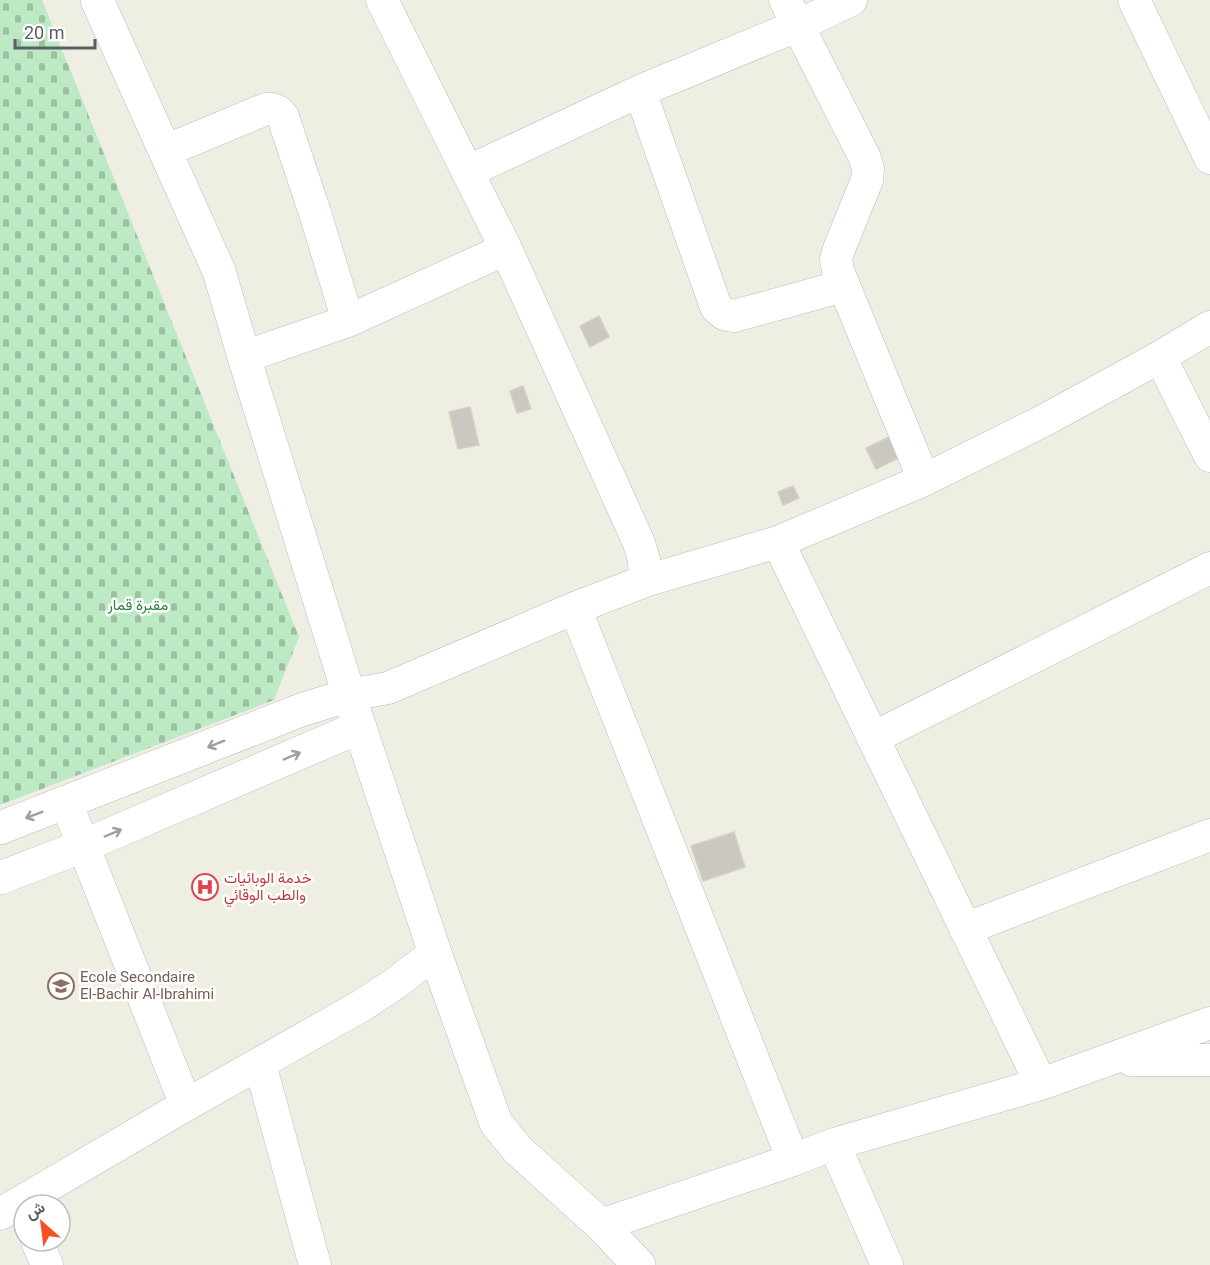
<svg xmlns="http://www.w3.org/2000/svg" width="1210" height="1265" font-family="Roboto,Vazirmatn,sans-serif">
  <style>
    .cemetery { fill: url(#cemetery-stones) }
    .building { fill: #cac8c0; stroke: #d4d1c1; stroke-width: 1.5 }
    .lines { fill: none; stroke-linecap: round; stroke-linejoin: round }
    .minor-casing { stroke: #bbbcc3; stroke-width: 33 }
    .tertiary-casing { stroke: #bbbcc3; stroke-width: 34 }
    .minor { stroke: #fff; stroke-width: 32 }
    .tertiary { stroke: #fff; stroke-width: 33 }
    .oneway { stroke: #9d9ea3 }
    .labels { text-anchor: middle; stroke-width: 5; stroke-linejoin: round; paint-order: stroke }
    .park-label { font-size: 15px; fill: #2d823d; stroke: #fff }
    .health-label { font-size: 15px; fill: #be3a42; stroke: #fff; text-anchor: start }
    .education-label { font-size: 15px; fill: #785e54; stroke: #fff; text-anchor: start }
  </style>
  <defs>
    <pattern id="cemetery-stones" width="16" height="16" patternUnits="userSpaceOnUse" patternTransform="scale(1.5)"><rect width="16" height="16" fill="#bde9c4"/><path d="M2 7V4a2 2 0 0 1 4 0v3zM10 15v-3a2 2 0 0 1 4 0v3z" fill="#9dc0a3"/></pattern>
  </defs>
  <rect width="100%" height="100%" fill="#efeee3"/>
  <path class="cemetery" d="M 0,0 L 42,0 L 299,637 L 274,700 L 0,805 Z"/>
  <path class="building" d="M 599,316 L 609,337 L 590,347 L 580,326 Z
    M 523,386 L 531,409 L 517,413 L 510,391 Z
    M 470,407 L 479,445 L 458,449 L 449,412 Z
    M 891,436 L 901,457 L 876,469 L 866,448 Z
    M 793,486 L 799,498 L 783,505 L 778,492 Z
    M 734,832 L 745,867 L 703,881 L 691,846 Z"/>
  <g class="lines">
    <defs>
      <path id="minor" d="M 785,0 L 865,158 L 868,169 L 867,180 L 839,249 L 836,259 L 838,271 L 924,480
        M 1134,0 L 1210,158
        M 640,91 L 716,307 L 724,314 L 734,316 L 843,286
        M 165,151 L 266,109 C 274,108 278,110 283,117 L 315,213 L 348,321
        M 467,172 L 640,91 L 799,25 L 851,0
        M 244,357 L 348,321 L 506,249
        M 1160,357 L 1210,456
        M 645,581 L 778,542 L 924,480 L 1043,421 L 1160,357 L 1210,327
        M 575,608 L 793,1160
        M 349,695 L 388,688 L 575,608 L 645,581 L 644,560 L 639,543 L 506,249 L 382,0
        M 873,738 L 1210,568
        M 66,802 L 186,1105
        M 965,929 L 1210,835
        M 1131,1060 L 1210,1060
        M 260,1064 L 315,1265
        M 1041,1084 L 1210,1023
        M 834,1144 L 887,1265
        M 0,1214 L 186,1105 L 361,1006 L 393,985 L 435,953
        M 601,1225 L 793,1160 L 834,1144 L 1041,1084 L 778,542
        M 37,1241 L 47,1265"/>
      <path id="tertiary" d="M 97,0 L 219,271 L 244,357 L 349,695 L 435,953 L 496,1123 L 518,1150 L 601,1225 L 639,1265
        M 0,828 L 301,710 L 349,695
        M 0,878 L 83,846 L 360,727"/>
    </defs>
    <use href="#minor" class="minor-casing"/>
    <use href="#tertiary" class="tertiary-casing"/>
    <use href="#minor" class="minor"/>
    <use href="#tertiary" class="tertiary"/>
  </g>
  <defs><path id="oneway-shaft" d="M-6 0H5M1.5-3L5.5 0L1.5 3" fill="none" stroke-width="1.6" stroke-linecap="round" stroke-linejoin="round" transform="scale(1.5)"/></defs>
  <g class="oneway">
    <use href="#oneway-shaft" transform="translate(216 744) rotate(158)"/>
    <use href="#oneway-shaft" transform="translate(292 756) rotate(-23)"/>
    <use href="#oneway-shaft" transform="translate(34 815) rotate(159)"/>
    <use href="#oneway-shaft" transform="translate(113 833) rotate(-23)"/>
  </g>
  <defs>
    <symbol id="hospital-ring" viewBox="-11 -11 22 22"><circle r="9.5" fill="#fff" stroke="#e0444e" stroke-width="1.5"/><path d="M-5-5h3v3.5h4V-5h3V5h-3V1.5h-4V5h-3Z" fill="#e0444e"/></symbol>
    <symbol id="school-ring" viewBox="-11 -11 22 22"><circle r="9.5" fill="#fff" stroke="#8d6e63" stroke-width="1.5"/><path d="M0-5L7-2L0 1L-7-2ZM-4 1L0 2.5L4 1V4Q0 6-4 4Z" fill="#8d6e63"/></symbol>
  </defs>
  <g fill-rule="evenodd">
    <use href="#hospital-ring" x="190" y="872" width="30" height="30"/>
    <use href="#school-ring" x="46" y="971" width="30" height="30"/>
  </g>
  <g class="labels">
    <g class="park-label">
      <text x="138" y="610">مقبرة قمار</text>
    </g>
    <g class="health-label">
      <text x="224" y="883">خدمة الوبائيات<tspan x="224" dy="17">والطب الوقائي</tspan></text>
    </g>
    <g class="education-label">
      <text x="80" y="982">Ecole Secondaire<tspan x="80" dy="17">El-Bachir Al-Ibrahimi</tspan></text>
    </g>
  </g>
  <g transform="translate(42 1223) rotate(332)"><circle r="28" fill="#ffffff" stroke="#bdbfc1" stroke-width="1.5"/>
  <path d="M0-4.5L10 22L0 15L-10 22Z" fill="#f65122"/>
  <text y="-9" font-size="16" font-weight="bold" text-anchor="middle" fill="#5b5e65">ش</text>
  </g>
  <path d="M15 39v9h80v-9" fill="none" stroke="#5b5e65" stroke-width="3"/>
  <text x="24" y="39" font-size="18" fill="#5b5e65" stroke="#ffffff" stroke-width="4.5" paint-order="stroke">20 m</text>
</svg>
